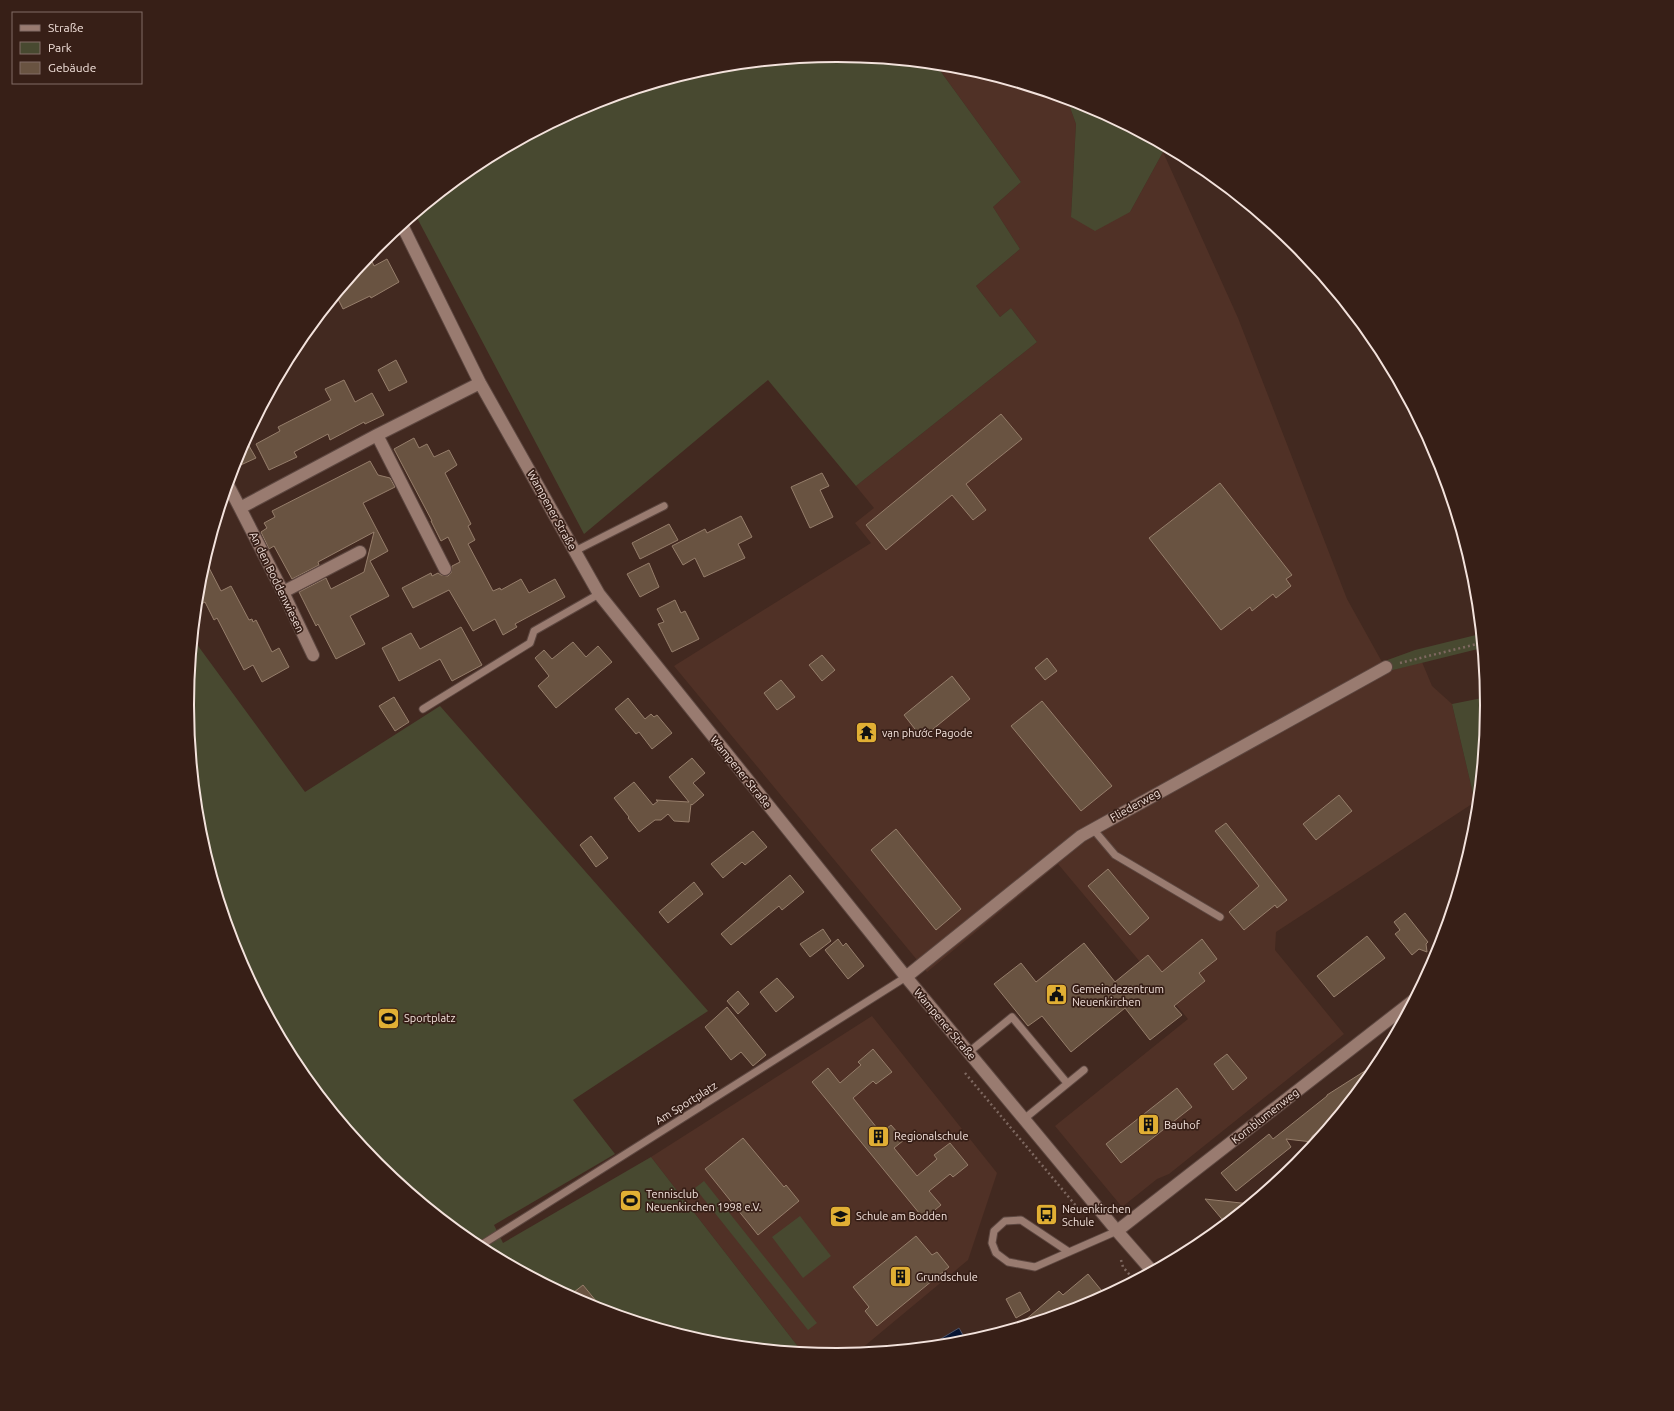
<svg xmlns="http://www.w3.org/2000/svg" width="1674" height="1411" font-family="Ubuntu,sans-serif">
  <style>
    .built { fill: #503126 }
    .green { fill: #484930 }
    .water { fill: #071433; stroke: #4e5266 }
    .building { fill: #695341; stroke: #967e6b }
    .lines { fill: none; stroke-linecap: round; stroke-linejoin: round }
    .service-casing { stroke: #5d4740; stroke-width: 9 }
    .minor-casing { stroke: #5d4740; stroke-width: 14 }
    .path { stroke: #7e6860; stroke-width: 2.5; stroke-dasharray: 2 3; stroke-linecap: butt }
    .service { stroke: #997b70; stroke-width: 7 }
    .minor { stroke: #997b70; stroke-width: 12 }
    .labels { text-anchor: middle; stroke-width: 3.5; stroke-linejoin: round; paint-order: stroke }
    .street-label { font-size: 11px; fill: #f3e2dc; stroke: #371f17 }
    .poi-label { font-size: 11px; fill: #f3e2dc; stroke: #371f17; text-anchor: start }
    .rim { fill: none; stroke: #f3e2dc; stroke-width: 2 }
  </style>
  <rect width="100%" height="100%" fill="#422920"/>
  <path class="built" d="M 936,65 L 964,68 L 1067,99 L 1076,124 L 1071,217 L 1130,212 L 1163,152 L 1238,318 L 1347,599 L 1382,662 L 1389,671 L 1422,662 L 1432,686 L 1452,704 L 1475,802 L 1276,932 L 1275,950 L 1344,1034 L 1169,1174 L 1157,1179 L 1122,1207 L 1055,1126 L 1188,1019 L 1058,864 L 927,972 L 674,666 L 871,543 L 855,523 L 874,508 L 856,486 L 1037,342 L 1011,308 L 1000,317 L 976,286 L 1020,249 L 993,207 L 1021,182 Z
    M 872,1016 L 997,1173 L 968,1260 L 855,1354 L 837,1356 L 803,1353 L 651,1157 Z"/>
  <path class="green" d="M 837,55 L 936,65 L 1021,182 L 993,207 L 1020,249 L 976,286 L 1000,317 L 1011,308 L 1037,342 L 856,486 L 768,380 L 584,534 L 415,214 L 476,165 L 588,104 L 636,90 L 638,93 L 710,67 Z
    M 1067,99 L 1086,105 L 1159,144 L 1163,152 L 1130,212 L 1095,231 L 1071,217 L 1076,124 Z
    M 1480,634 L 1482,648 L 1389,671 L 1382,662 L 1415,650 Z
    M 193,639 L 305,792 L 440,706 L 708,1011 L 573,1100 L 615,1154 L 494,1225 L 503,1243 L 651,1157 L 803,1353 L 710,1343 L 588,1306 L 475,1246 L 377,1165 L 296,1067 L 236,954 L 199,832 L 187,705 Z
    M 1487,697 L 1487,706 L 1478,800 L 1475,802 L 1452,704 Z
    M 704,1181 L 817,1323 L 808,1330 L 695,1188 Z
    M 800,1216 L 831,1256 L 803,1278 L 772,1237 Z"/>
  <path class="water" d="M 959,1328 L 967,1342 L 927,1347 Z"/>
  <path class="building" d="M 369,255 L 374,266 L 387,259 L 399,282 L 371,298 L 370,296 L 343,309 L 336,295 Z
    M 396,360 L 407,382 L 389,391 L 378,370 Z
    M 344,380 L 355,402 L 372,393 L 384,415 L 365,424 L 364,422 L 330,440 L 328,434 L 294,452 L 297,457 L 269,470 L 256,444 L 280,431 L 278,427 L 331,400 L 325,389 Z
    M 1001,414 L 1022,439 L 966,484 L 986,510 L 973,520 L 952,495 L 886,550 L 866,525 Z
    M 414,438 L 419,448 L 427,444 L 434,457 L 449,450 L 457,465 L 445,473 L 471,524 L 468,526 L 475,540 L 468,544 L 493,591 L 500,588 L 501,590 L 521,579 L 529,593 L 555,579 L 565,597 L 515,624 L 517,627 L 503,635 L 495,619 L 473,631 L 449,590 L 413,608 L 402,588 L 431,573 L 432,576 L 438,573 L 441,575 L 448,576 L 451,573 L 452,566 L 460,562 L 448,537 L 441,541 L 431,521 L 432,521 L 394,449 Z
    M 245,439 L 256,458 L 232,469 L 236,456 Z
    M 370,461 L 378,475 L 390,478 L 395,487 L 363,503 L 388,551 L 370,561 L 389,596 L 350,616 L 365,644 L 336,659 L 318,624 L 316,626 L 299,592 L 326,578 L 331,589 L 364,572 L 374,532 L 318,562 L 319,565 L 292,579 L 274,546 L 269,549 L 261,532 L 267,528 L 264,523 L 275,517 L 272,511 Z
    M 822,473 L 829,486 L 820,490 L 833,517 L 810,528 L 791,487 Z
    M 1220,483 L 1292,575 L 1286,579 L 1291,586 L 1276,598 L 1273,594 L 1252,611 L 1250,607 L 1221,630 L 1149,538 Z
    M 741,516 L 752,537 L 738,544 L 745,558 L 704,577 L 695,558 L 683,565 L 672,546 L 705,529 L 707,533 Z
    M 669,524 L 678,540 L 640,559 L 632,543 Z
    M 205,560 L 221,591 L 231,586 L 249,620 L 252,619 L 253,622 L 256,620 L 272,652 L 279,648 L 289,667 L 262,682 L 253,665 L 244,670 L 217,618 L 214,620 L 205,602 L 196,607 L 199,578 Z
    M 649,563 L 659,587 L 640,597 L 627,574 Z
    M 675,600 L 681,613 L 685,611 L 699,639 L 672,652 L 658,624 L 664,622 L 657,609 Z
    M 461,627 L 482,665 L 452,681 L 440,659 L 399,681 L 382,648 L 411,633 L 420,649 Z
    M 573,642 L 586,657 L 598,646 L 612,662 L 556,708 L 538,686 L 549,676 L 535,658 L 544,650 L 552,659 Z
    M 822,655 L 835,670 L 822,681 L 809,665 Z
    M 1047,658 L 1057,671 L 1045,680 L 1035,668 Z
    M 952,676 L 970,699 L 922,738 L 904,715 Z
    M 781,680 L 795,697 L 777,710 L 764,693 Z
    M 394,697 L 409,722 L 395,731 L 379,706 Z
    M 628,698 L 645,719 L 651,714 L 654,717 L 657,715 L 672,733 L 652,749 L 639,732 L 636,734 L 615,709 Z
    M 1042,701 L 1112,786 L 1081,811 L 1011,726 Z
    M 692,758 L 705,773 L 693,783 L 704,795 L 692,805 L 691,804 L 689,822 L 674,821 L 668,814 L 661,820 L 655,820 L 639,832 L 628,818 L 629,817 L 614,798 L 634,782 L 653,805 L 658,801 L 656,800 L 689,802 L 669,777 Z
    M 1339,795 L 1352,811 L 1316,840 L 1303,824 Z
    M 1226,823 L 1287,900 L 1277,908 L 1275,905 L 1244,930 L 1229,912 L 1259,886 L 1215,831 Z
    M 896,829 L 961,909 L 936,930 L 871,850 Z
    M 753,831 L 767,847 L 745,865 L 742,862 L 723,878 L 711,864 Z
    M 591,836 L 608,858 L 596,867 L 580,845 Z
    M 1108,869 L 1149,918 L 1130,935 L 1088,886 Z
    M 790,875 L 804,892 L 782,910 L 779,906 L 731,945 L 721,934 Z
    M 694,882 L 703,894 L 668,923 L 659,912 Z
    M 1405,913 L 1428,942 L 1426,944 L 1427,952 L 1419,949 L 1412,955 L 1395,934 L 1400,930 L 1394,922 Z
    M 823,929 L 831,941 L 810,957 L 800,944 Z
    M 1367,936 L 1385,958 L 1334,997 L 1317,976 Z
    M 838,939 L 843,946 L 846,943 L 864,966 L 848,979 L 825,950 Z
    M 1202,939 L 1217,959 L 1199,973 L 1205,981 L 1174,1006 L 1182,1015 L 1150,1040 L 1125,1008 L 1071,1052 L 1042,1016 L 1028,1026 L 994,984 L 1021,963 L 1036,982 L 1084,943 L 1115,982 L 1148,955 L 1162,972 Z
    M 777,978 L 794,997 L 776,1012 L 760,992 Z
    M 738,991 L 749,1004 L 738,1014 L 727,1001 Z
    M 727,1007 L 766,1055 L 753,1066 L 741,1052 L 731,1060 L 705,1027 Z
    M 873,1049 L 892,1072 L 876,1084 L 873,1081 L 853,1098 L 881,1133 L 891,1125 L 904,1140 L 894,1148 L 917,1176 L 937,1159 L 934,1155 L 950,1143 L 968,1165 L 953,1177 L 950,1174 L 929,1191 L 941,1205 L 924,1219 L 812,1082 L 828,1068 L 840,1083 L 861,1065 L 858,1062 Z
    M 1227,1054 L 1247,1078 L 1233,1090 L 1214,1064 Z
    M 1379,1062 L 1380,1063 L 1378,1067 L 1345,1107 L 1323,1125 L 1325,1127 L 1312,1136 L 1312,1142 L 1286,1139 L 1291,1147 L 1236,1191 L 1221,1173 L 1269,1134 L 1273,1139 L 1327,1096 L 1327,1095 Z
    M 1177,1088 L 1192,1107 L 1121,1163 L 1106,1144 Z
    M 743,1138 L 784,1187 L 786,1185 L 799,1201 L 758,1235 L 705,1169 Z
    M 1205,1199 L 1250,1204 L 1226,1224 Z
    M 916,1236 L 932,1255 L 937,1252 L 949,1267 L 877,1326 L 865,1311 L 869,1307 L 853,1287 Z
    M 1088,1274 L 1106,1296 L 1086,1307 L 1016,1328 L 1059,1291 L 1063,1295 Z
    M 583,1285 L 605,1312 L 588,1306 L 569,1296 Z
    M 1020,1292 L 1030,1310 L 1016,1318 L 1006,1299 Z"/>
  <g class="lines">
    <defs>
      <path id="service" d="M 575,551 L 664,506
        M 423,709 L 530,643 L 534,631 L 599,594
        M 1093,829 L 1115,855 L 1220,917
        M 969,1052 L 1012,1017 L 1067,1083
        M 1024,1119 L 1084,1070
        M 478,1247 L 906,977
        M 1069,1252 L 1021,1220 L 1005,1221 L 994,1231 L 992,1243 L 996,1253 L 1008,1262 L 1035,1267 L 1069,1252 L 1117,1231"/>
      <path id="minor" d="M 402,225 L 480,383 L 599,594 L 906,977 L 1117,1231 L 1152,1271
        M 377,435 L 445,569
        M 228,485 L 240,508
        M 283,592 L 360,552
        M 313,655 L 283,592 L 240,508 L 377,435 L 480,383
        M 906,977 L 1081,836 L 1386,667
        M 1117,1231 L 1414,1000"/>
    </defs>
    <use href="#service" class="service-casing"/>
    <use href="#minor" class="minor-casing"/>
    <path class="path" d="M 1400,663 L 1481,643
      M 965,1073 L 1077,1207
      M 1121,1260 L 1123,1267 L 1135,1281"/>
    <use href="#service" class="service"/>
    <use href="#minor" class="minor"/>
  </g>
  <defs>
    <symbol id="temple-square" viewBox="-11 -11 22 22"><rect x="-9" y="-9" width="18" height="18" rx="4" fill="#e1af34" stroke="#371f17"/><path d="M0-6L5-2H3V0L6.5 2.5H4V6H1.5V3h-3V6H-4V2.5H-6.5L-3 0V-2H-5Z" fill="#111"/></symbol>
    <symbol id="civic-square" viewBox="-11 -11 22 22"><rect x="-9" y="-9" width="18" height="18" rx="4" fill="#e1af34" stroke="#371f17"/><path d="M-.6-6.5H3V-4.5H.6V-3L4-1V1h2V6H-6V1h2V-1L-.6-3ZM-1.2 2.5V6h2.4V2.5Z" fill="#111"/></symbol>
    <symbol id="stadium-square" viewBox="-11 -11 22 22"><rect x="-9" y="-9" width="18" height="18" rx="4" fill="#e1af34" stroke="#371f17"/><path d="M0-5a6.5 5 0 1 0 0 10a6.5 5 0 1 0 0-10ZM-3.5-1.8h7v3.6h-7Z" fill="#111"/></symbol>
    <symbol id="building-square" viewBox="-11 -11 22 22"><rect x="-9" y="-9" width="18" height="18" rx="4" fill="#e1af34" stroke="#371f17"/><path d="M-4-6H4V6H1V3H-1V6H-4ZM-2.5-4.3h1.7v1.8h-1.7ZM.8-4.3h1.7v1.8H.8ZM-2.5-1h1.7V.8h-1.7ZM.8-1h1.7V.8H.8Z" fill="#111"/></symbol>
    <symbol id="bus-square" viewBox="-11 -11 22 22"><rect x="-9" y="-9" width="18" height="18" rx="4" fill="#e1af34" stroke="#371f17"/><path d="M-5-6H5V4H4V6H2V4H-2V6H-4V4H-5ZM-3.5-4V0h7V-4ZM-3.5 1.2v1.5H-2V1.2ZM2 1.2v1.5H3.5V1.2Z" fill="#111"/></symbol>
    <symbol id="school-square" viewBox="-11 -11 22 22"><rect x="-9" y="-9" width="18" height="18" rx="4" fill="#e1af34" stroke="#371f17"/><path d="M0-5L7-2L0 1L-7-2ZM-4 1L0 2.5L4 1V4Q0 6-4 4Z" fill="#111"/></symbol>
  </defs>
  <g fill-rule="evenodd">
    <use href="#temple-square" x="854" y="720" width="25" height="25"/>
    <use href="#civic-square" x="1044" y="982" width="25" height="25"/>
    <use href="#stadium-square" x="376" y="1006" width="25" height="25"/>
    <use href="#building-square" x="1136" y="1112" width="25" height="25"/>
    <use href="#building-square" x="866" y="1124" width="25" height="25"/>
    <use href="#stadium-square" x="618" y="1188" width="25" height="25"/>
    <use href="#bus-square" x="1034" y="1202" width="25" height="25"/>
    <use href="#school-square" x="828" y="1204" width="25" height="25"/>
    <use href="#building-square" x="888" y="1264" width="25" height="25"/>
  </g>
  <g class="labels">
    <g class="street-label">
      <text transform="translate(552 510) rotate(61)" y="4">Wampener Straße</text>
      <text transform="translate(277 582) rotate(64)" y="4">An den Boddenwiesen</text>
      <text transform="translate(741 772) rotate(51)" y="4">Wampener Straße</text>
      <text transform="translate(1135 805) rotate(-29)" y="4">Fliederweg</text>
      <text transform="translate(945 1024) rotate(50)" y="4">Wampener Straße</text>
      <text transform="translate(686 1103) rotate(-32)" y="4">Am Sportplatz</text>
      <text transform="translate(1265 1116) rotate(-38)" y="4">Kornblumenweg</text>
    </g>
    <g class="poi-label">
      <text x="882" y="737">vạn phước Pagode</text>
      <text x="1072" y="993">Gemeindezentrum<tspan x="1072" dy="13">Neuenkirchen</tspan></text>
      <text x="404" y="1022">Sportplatz</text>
      <text x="1164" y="1129">Bauhof</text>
      <text x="894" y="1140">Regionalschule</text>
      <text x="646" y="1198">Tennisclub<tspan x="646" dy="13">Neuenkirchen 1998 e.V.</tspan></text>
      <text x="1062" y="1213">Neuenkirchen<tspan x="1062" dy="13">Schule</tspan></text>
      <text x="856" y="1220">Schule am Bodden</text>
      <text x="916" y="1281">Grundschule</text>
    </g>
  </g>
  <path d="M0 0H1674V1411H0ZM194 705a643 643 0 1 1 1286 0a643 643 0 1 1-1286 0Z" fill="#371f17" fill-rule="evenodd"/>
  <path class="rim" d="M194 705a643 643 0 1 1 1286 0a643 643 0 1 1-1286 0Z"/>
  <rect x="12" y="12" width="130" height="72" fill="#371f17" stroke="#826d66"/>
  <rect x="20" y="25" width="20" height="6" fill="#997b70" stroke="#826d66"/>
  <text x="48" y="32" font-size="12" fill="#f3e2dc">Straße</text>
  <rect x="20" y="42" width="20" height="12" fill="#484930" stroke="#826d66"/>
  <text x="48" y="52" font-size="12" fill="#f3e2dc">Park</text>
  <rect x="20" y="62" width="20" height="12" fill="#695341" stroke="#826d66"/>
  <text x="48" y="72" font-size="12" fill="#f3e2dc">Gebäude</text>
</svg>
